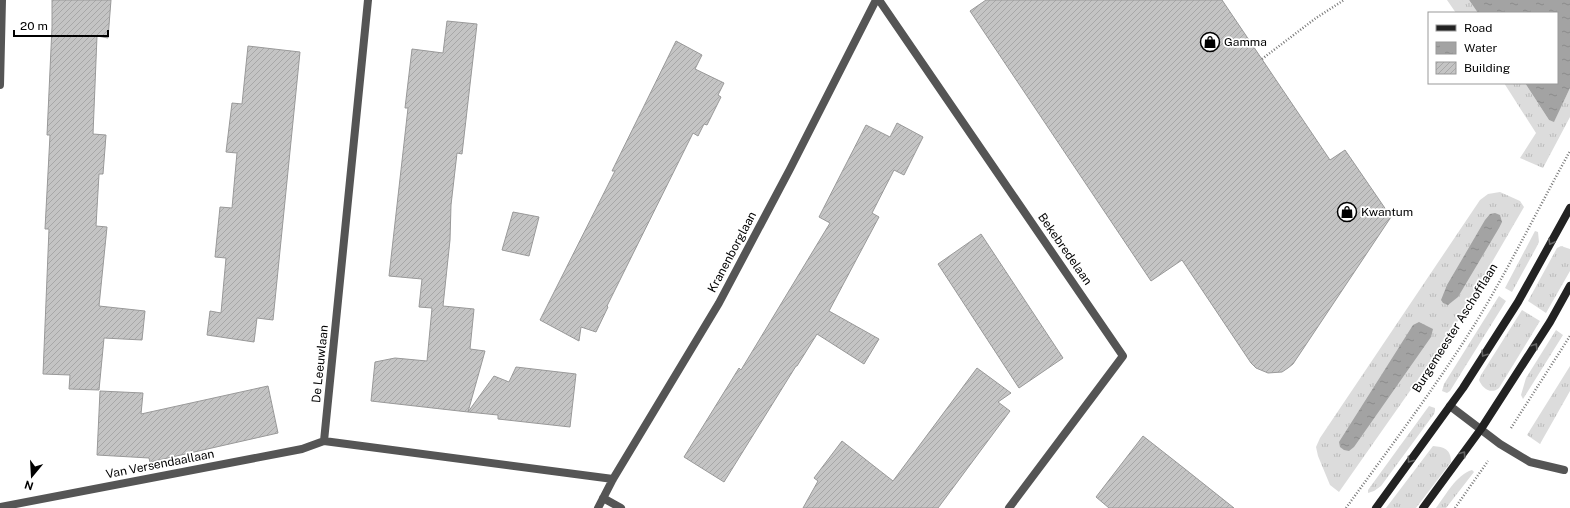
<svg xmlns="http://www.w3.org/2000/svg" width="1570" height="508" font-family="'Public Sans',sans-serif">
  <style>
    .grass { fill: url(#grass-tufts) }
    .water { fill: url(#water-ripples) }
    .building { fill: url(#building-hatch); stroke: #999 }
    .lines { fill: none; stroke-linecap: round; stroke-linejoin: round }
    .path { stroke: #777; stroke-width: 2.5; stroke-dasharray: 1 2; stroke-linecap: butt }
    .lane { stroke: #555; stroke-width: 8 }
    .street { stroke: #555; stroke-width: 8 }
    .secondary { stroke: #222; stroke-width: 8 }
    .oneway { stroke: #646464 }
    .labels { text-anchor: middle; stroke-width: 3.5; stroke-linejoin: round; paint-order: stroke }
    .poi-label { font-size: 12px; fill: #000; stroke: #fff; text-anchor: start }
    .street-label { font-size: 12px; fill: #000; stroke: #fff }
  </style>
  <defs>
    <pattern id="grass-tufts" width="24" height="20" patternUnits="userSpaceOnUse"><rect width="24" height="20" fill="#dcdcdc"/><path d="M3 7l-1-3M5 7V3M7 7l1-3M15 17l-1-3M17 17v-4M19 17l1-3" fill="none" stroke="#bbb"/></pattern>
    <pattern id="water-ripples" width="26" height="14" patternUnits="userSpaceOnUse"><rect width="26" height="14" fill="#a3a3a3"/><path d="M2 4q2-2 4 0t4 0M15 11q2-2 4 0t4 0" fill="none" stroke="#8b8b8b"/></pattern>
    <pattern id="building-hatch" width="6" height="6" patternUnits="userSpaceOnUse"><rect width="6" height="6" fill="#c4c4c4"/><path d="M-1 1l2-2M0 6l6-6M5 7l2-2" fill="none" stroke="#a7a7a7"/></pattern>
  </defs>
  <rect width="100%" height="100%" fill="#fff"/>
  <path class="grass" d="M 1447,0 L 1469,0 L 1478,13 L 1456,13 Z
    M 1504,83 L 1525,83 L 1549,120 L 1554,121 L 1570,88 L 1570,117 L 1543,168 L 1520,158 L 1536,133 Z
    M 1500,192 L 1520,201 L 1524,207 L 1452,331 L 1339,492 L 1330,485 L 1318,456 L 1316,447 L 1320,438 L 1480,200 L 1488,194 Z
    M 1535,231 L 1538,232 L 1539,242 L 1536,248 L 1512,292 L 1505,288 Z
    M 1561,246 L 1570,249 L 1570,271 L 1546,313 L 1528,301 L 1557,248 Z
    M 1499,296 L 1506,301 L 1450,391 L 1447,393 L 1442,391 L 1444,384 Z
    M 1522,310 L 1540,321 L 1499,388 C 1491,395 1482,388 1479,380 L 1481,375 Z
    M 1556,330 L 1563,335 L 1523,399 L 1521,395 L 1526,378 Z
    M 1570,366 L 1570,391 L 1540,444 L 1527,435 Z
    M 1429,406 L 1435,408 L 1435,411 L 1434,414 L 1381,486 L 1374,491 L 1368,493 L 1368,490 Z
    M 1433,446 C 1444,447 1451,449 1451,462 L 1416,508 L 1386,508 Z
    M 1472,470 L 1474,472 L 1446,508 L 1436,508 C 1446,495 1456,475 1472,470 Z"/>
  <path class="water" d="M 1469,0 L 1570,0 L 1570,88 L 1554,122 L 1549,120 L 1525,83 L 1557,83 L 1557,13 L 1478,13 Z
    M 1495,213 L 1500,215 L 1502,222 L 1499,228 L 1458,297 L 1448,305 L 1443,303 L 1441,300 L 1447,285 L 1485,220 L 1490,214 Z
    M 1419,322 L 1433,329 L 1431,337 L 1354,447 L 1349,451 L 1344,450 L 1340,447 L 1339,442 L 1413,325 Z"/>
  <path class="building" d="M 52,0 L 111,0 L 108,38 L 97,36 L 93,134 L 106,135 L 103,174 L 99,174 L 96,226 L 107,227 L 99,306 L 145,311 L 142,340 L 104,338 L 99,390 L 69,389 L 70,375 L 43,374 L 49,229 L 45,229 L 50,135 L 47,135 L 52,27 Z
    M 986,0 L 1222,0 L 1330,160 L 1345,150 L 1391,217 L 1293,364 L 1288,368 L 1282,372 L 1268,373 L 1256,368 L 1251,363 L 1182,260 L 1151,281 L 970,11 Z
    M 447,21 L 477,24 L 462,154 L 457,153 L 451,205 L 450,240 L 443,306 L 474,309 L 470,349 L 485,351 L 468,412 L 371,401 L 375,362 L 395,358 L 427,361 L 432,308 L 419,307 L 422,279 L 389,276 L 408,108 L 405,108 L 412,49 L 443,53 Z
    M 676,41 L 702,55 L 695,69 L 724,83 L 718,95 L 721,97 L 707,125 L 704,124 L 698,136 L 693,133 L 607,306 L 608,307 L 596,332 L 581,327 L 579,341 L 540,320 L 615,171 L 612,171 Z
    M 248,46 L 300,52 L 273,320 L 257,318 L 254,342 L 207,335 L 210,311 L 221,313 L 226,258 L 215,257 L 220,207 L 232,208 L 237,153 L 226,152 L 232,103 L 242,104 Z
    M 897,123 L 923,137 L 904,175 L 894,170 L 872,213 L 879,217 L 829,311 L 879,339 L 864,364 L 817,334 L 797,366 L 796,366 L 724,482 L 684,457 L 739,368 L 741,370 L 830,223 L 819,217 L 866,125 L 890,137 Z
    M 513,212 L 539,217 L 529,256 L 502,250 Z
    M 981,234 L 1063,358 L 1019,388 L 938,264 Z
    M 516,367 L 576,374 L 570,427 L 498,419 L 498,415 L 468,412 L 494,376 L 509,382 Z
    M 977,368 L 1011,393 L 998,402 L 1010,411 L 938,508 L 803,508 L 818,481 L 814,478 L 842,441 L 893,481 Z
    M 268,386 L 278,433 L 150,462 L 149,458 L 97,455 L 100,391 L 143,393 L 141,414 Z
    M 1143,436 L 1185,469 L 1234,508 L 1109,508 L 1096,497 Z"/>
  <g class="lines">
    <path class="path" d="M 1262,59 L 1316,18 L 1344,0
      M 1511,428 L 1570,336
      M 1346,508 C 1391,446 1438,384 1478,319 C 1511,264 1539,207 1570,151
      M 1455,508 L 1488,461"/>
    <path class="lane" d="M 1450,406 L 1500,444 L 1530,462 L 1564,470"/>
    <path class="street" d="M 368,0 L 324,441 L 613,479
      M 879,0 L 1123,356 L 1009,508
      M 0,85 L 2,0
      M 603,498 L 621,508
      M 0,507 L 302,449 L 324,441
      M 598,508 L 613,479 L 719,303 L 790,169 L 876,0"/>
    <path class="secondary" d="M 1376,508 L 1463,388 L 1518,302 L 1570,208
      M 1423,508 L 1481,429 L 1550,322 L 1570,286"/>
  </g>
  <defs><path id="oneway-chevron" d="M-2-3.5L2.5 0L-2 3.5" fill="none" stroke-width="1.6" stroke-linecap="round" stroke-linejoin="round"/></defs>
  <g class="oneway">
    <use href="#oneway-chevron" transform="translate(1551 242) rotate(119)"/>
    <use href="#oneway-chevron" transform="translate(1535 346) rotate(-57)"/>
    <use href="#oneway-chevron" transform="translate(1484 354) rotate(123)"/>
    <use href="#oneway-chevron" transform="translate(1463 454) rotate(-54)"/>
    <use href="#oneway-chevron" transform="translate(1410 460) rotate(126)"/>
  </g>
  <defs>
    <symbol id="shop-ring" viewBox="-11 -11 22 22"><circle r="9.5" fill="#fff" stroke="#000" stroke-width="1.5"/><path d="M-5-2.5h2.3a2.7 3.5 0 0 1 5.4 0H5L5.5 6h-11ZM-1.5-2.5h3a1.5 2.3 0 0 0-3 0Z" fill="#000"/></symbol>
  </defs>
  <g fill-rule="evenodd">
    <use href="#shop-ring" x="1199" y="31" width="22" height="22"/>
    <use href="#shop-ring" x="1336" y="201" width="22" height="22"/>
  </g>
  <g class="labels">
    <g class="poi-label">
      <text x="1224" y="46">Gamma</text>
      <text x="1361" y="216">Kwantum</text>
    </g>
    <g class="street-label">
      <text transform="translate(1065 249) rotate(55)" y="4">Bekebredelaan</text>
      <text transform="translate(732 252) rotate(-62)" y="4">Kranenborglaan</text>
      <text transform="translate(1455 328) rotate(-58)" y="4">Burgemeester Aschofflaan</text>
      <text transform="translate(320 364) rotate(-84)" y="4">De Leeuwlaan</text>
      <text transform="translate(160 464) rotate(-11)" y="4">Van Versendaallaan</text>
    </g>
  </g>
  <rect x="1428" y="12" width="130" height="72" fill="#ffffff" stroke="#999999"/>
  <rect x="1436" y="25" width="20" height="6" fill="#222222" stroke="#999999"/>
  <text x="1464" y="32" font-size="12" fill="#000000">Road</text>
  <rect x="1436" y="42" width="20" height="12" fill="url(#water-ripples)" stroke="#999999"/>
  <text x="1464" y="52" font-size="12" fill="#000000">Water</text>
  <rect x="1436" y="62" width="20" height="12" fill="url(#building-hatch)" stroke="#999999"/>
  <text x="1464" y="72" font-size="12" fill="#000000">Building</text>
  <g transform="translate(32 476) rotate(198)" stroke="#ffffff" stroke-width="3" paint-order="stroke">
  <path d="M0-3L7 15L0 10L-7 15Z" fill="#000000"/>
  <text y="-6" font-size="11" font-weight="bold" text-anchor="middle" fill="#000000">N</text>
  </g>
  <path d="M14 30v6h94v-6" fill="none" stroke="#000000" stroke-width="2"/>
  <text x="20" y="30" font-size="12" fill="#000000" stroke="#ffffff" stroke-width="3" paint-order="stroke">20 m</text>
</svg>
